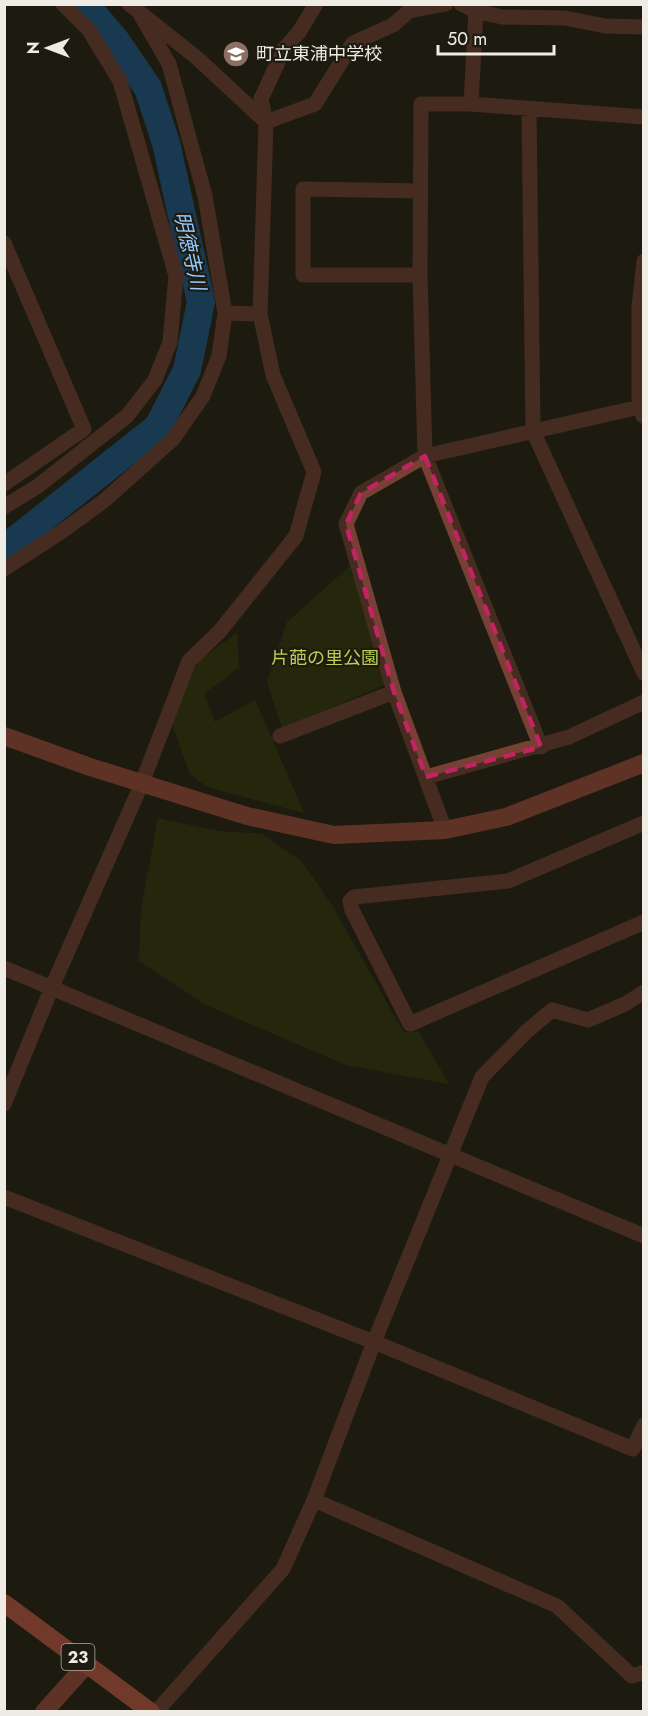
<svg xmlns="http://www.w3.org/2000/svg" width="648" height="1716" font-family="Jost,'Noto Sans JP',sans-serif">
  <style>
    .green { fill: #2f370a }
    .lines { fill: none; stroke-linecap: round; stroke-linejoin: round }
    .river { stroke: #125e9c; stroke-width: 28 }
    .street { stroke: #783f35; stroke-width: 15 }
    .secondary { stroke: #ad5141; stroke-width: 18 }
    .primary { stroke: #d65e4a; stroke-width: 18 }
    .marked { fill: none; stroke: #c42362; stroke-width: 4.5; stroke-dasharray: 12 8; stroke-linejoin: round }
    .labels { text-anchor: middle; stroke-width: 4.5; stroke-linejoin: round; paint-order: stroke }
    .shield { fill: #1e1b11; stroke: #b0ada5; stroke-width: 1.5 }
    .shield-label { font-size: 16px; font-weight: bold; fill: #eeece5 }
    .poi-label { font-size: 18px; fill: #eeece5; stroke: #1e1b11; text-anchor: start }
    .park-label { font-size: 18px; fill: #b8cf51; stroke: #1e1b11 }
    .water-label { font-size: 20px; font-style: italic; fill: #96cafe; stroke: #1e1b11 }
  </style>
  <rect width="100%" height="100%" fill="#1e1b11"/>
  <path class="green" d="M 350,566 L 385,685 L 282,728 L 267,682 L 287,622 Z
    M 237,633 L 239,667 L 204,694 L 215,722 L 255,700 L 304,813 L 207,787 L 190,774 L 170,718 L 198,661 Z
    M 158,818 L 218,831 L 262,834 L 302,862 L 332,905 L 404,1033 L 418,1031 L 449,1084 L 346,1065 L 206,1005 L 139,961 L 141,910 Z"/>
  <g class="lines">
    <path class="river" d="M 4,549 L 158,427 L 187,370 L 201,302 L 166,143 L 148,88 L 116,41 L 85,4"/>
    <path class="street" d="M 129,4 L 197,58 L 266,122
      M 461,4 L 476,11 L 502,17 L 565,18 L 605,26 L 644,27
      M 471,104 L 476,11
      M 529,109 L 533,431 L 644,673
      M 266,122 L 315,104 L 353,43 L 393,25 L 409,11 L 446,4
      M 420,191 L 303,189 L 303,275 L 420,275
      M 4,243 L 84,429 L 4,484
      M 225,313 L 260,314 L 266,122 L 261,99 L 284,49 L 299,32 L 316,4
      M 643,416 L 639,407 L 639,307 L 644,261
      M 4,507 L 38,486 L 127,416 L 155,380 L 170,342 L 176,276 L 120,81 L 89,30 L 63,4
      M 4,569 L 61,532 L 105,500 L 173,439 L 203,396 L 219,356 L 225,313 L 205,196 L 169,64 L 139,12
      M 280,736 L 394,692
      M 541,747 L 425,456 L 420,275 L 421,104 L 471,104 L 644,117
      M 426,777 L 569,737 L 644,702
      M 644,823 L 508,881 L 354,897 L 350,901 L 352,910 L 410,1024 L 644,922
      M 445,830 L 394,692 L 346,524 L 361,493 L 425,456 L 644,406
      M 4,968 L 644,1236
      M 4,1104 L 52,987 L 142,783 L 189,661 L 220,631 L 296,536 L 314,472 L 273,375 L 260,314
      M 4,1197 L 374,1342 L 633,1449 L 644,1425
      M 314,1500 L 557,1606 L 632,1676 L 644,1672
      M 156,1712 L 283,1569 L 314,1500 L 374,1342 L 482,1077 L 526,1032 L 552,1010 L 588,1020 L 625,1004 L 644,992"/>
    <path class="secondary" d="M 4,736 L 90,767 L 247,816 L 334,835 L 445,830 L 506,817 L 644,763
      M 44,1712 L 87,1664"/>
    <path class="primary" d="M 4,1603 L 151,1712"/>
  </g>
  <path d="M0 0H648V1716H0ZM 425,456 L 541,747 L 426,777 L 394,692 L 346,524 L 361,493 Z" fill="#1e1b11" fill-opacity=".55" fill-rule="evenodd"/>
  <path class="marked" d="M 425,456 L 541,747 L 426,777 L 394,692 L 346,524 L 361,493 Z"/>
  <defs>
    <symbol id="school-disc" viewBox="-11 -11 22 22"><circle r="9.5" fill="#8d6e63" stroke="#1e1b11"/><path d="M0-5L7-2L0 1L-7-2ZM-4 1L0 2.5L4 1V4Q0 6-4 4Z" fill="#fff"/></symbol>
  </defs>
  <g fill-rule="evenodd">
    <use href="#school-disc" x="221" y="39" width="30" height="30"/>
  </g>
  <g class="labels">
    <rect class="shield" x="61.5" y="1644" width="33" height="26" rx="4.5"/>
    <g class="shield-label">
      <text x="78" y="1663">23</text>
    </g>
    <g class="poi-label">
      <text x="256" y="60">町立東浦中学校</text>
    </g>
    <g class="park-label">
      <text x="325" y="664">片葩の里公園</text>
    </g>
    <g class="water-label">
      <text transform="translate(190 251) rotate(77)" y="7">明徳寺川</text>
    </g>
  </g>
  <rect width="648" height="1716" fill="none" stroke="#eeece5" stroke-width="12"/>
  <g transform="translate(48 48) rotate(270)" stroke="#1e1b11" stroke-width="4.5" paint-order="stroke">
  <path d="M0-4.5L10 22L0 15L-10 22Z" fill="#eeece5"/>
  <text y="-9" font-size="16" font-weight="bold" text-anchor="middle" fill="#eeece5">N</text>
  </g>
  <path d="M438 45v9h116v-9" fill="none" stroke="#eeece5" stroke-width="3"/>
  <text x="447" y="45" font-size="18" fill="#eeece5" stroke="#1e1b11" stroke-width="4.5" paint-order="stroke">50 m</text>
</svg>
